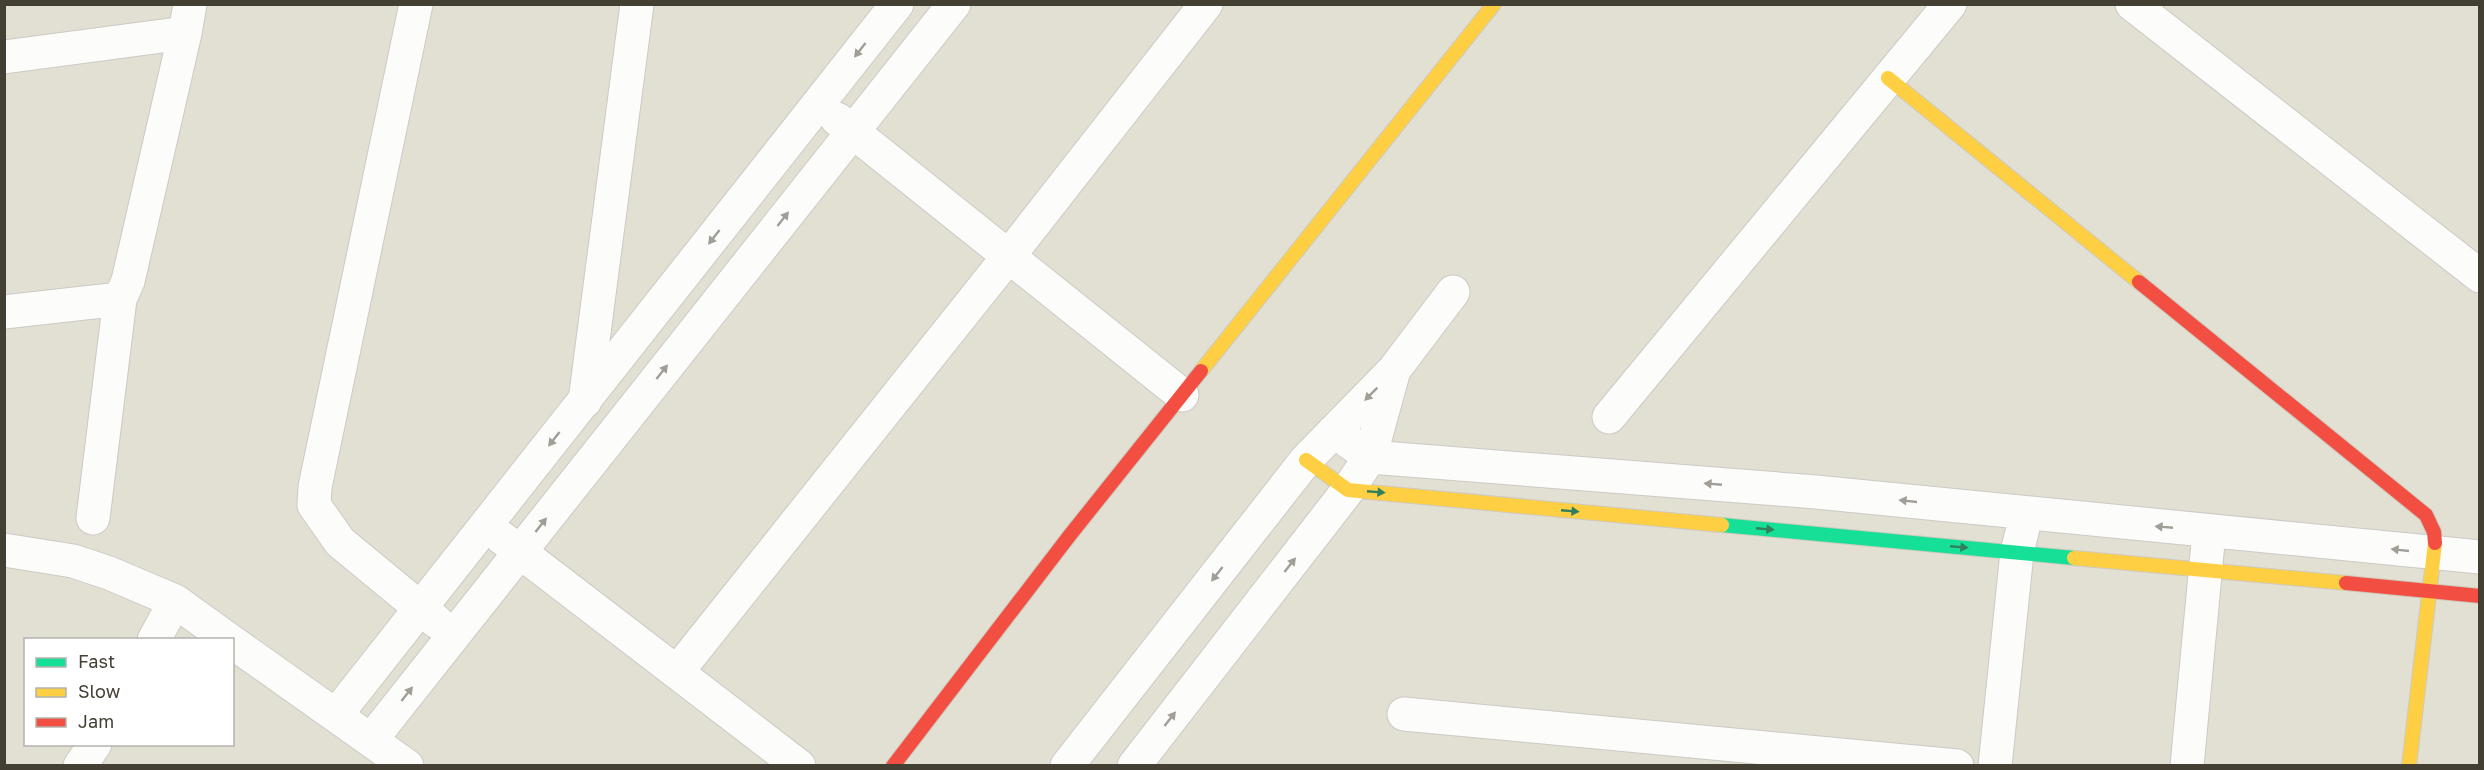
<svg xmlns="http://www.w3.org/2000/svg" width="2484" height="770" font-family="'Golos Text',sans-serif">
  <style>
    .residential { fill: #e2dfd3; fill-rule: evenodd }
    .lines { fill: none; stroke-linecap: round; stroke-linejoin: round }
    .street-casing { stroke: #cccac4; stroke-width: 35 }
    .fast-casing { stroke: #cdcabd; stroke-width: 16 }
    .slow-casing { stroke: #cdcabd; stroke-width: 16 }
    .jam-casing { stroke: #cdcabd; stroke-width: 16 }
    .street { stroke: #fcfcfb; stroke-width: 33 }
    .fast { stroke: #16e098; stroke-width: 14 }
    .slow { stroke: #ffcf43; stroke-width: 14 }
    .jam { stroke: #f24e42; stroke-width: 14 }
    .oneway { fill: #a09e97 }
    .oneway2 { fill: #317f5b }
  </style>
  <rect width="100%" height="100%" fill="#eeede6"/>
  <path class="residential" d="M 4,5 L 2479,5 L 2479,765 L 5,765 ZM 26,640 L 232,640 L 232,744 L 26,744 Z"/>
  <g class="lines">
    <defs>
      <path id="street" d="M 416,4 L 315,487 L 314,505 L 340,542 L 437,622
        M 2132,4 L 2480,276
        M 4,57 L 185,33 L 190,4
        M 837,119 L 1182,395
        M 4,312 L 120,299 L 128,281 L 185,33
        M 1394,370 L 1453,292
        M 585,401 L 637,4
        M 1609,417 L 1950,4
        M 1334,431 L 1370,457 L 1816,492 L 2480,557
        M 93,518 L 120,299
        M 502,538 L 799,766
        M 4,550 L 73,561 L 109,573 L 175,601 L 229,640
        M 154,640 L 175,601
        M 232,642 L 407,766
        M 677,672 L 1008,257 L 1206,4
        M 1404,714 L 1957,766
        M 336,715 L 897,4
        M 371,740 L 954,4
        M 80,766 L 95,744
        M 1067,766 L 1306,460 L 1394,370 L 1370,457 L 1348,490 L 1134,766
        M 1995,766 L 2017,552 L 2024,524
        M 2187,766 L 2208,543"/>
      <path id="fast" d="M 1722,525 L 2074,558"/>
      <path id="slow" d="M 1888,78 L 2139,282
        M 1201,371 L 1494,4
        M 1306,460 L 1348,490 L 1722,525
        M 2074,558 L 2346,583
        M 2409,766 L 2435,543"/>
      <path id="jam" d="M 2139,282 L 2426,515 L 2434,532 L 2435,543
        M 2346,583 L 2480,596
        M 893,766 L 1070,535 L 1201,371"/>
    </defs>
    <use href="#street" class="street-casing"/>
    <use href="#fast" class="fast-casing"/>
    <use href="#slow" class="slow-casing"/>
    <use href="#jam" class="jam-casing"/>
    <use href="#street" class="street"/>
    <use href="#fast" class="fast"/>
    <use href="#slow" class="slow"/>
    <use href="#jam" class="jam"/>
  </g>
  <defs><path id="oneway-solid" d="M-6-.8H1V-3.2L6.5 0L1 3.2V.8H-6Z" transform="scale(1.5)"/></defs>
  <g class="oneway">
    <use href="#oneway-solid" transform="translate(860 50) rotate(128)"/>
    <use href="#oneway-solid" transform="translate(783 219) rotate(-52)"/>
    <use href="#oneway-solid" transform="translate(714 237) rotate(128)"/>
    <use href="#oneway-solid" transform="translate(662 372) rotate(-52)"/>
    <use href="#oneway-solid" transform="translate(1371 394) rotate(135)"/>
    <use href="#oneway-solid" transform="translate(554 439) rotate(128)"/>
    <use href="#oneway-solid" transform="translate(1713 484) rotate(-175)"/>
    <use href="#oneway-solid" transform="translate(1908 501) rotate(-174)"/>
    <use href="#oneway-solid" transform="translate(541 525) rotate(-52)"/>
    <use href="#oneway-solid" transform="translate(2164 527) rotate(-175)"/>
    <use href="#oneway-solid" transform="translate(2400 550) rotate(-174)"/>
    <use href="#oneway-solid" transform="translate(1290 565) rotate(-52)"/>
    <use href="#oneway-solid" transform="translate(1217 574) rotate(128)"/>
    <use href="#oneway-solid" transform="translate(407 694) rotate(-52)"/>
    <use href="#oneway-solid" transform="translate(1170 719) rotate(-52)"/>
  </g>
  <g class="oneway2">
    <use href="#oneway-solid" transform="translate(1376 492) rotate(5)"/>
    <use href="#oneway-solid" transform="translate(1570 511) rotate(5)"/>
    <use href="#oneway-solid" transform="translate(1765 529) rotate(5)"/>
    <use href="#oneway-solid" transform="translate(1959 547) rotate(5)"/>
  </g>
  <rect width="2484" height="770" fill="none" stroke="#433f33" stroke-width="12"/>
  <rect x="24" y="638" width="210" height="108" fill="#ffffff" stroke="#b4b2ad" stroke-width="1.5"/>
  <rect x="36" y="658" width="30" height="9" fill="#16e098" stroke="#b4b2ad" stroke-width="1.5"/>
  <text x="78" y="668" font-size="18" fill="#433f33">Fast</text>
  <rect x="36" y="688" width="30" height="9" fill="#ffcf43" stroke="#b4b2ad" stroke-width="1.5"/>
  <text x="78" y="698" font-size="18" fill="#433f33">Slow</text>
  <rect x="36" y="718" width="30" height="9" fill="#f24e42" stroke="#b4b2ad" stroke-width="1.5"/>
  <text x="78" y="728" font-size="18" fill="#433f33">Jam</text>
</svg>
